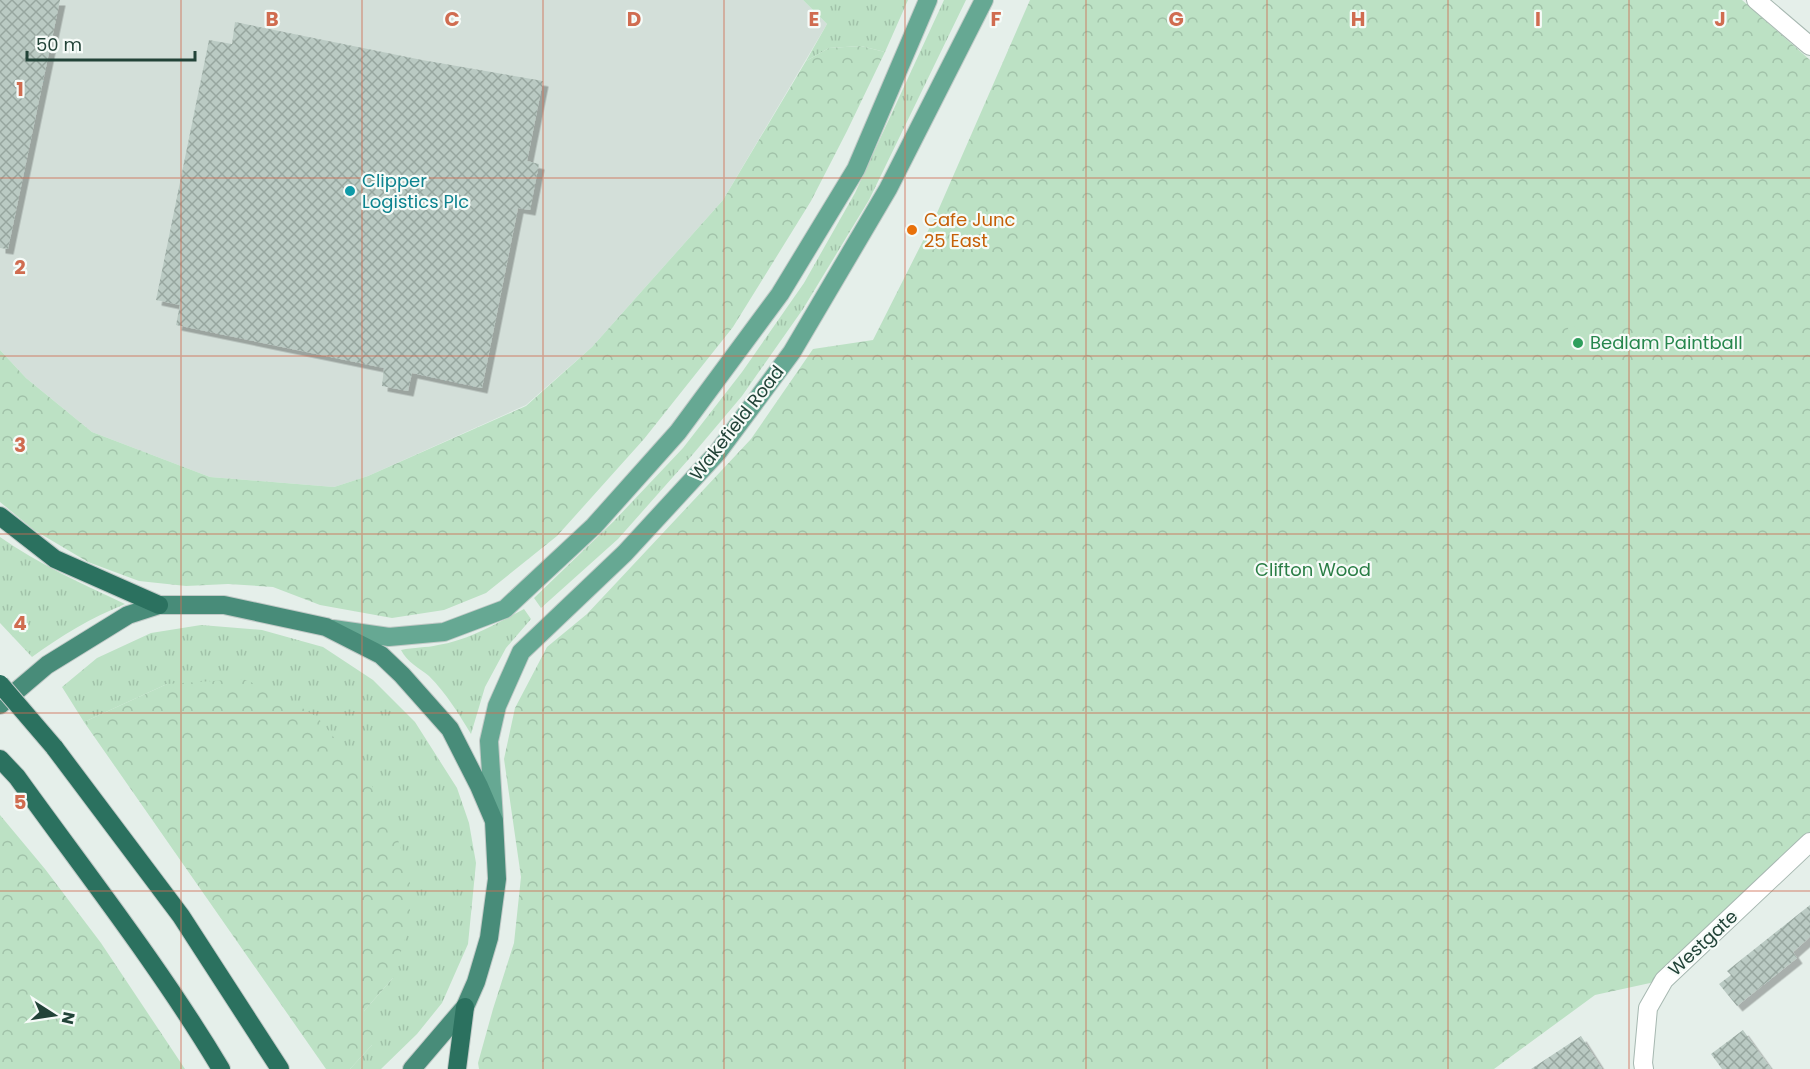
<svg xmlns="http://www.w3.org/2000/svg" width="1810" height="1069" font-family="Poppins,sans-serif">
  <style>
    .built { fill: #d3dfd9 }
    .grass { fill: url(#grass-tufts) }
    .forest { fill: url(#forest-crowns) }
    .garden { fill: #bce1c4 }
    .building { fill: url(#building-cross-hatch); filter: url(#shadow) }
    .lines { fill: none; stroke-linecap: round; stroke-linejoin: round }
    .minor-casing { stroke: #a7b8b1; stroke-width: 20 }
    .primary-casing { stroke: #c1cac7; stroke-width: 20 }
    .trunk-casing { stroke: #c1cac7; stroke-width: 20 }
    .motorway-casing { stroke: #c1cac7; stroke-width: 20 }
    .minor { stroke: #fff; stroke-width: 18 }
    .primary { stroke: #66a893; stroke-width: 18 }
    .trunk { stroke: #488c79; stroke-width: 18 }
    .motorway { stroke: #2b715f; stroke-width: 18 }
    .motorway-bridge-casing { stroke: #c1cac7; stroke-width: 20; stroke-linecap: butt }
    .motorway-bridge { stroke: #2b715f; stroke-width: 18 }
    .grid { fill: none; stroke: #d06c50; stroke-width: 1.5; stroke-opacity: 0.55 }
    .culture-dot { fill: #0f9aa8; stroke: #f6fbf8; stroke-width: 2 }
    .food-dot { fill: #e8710a; stroke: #f6fbf8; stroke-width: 2 }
    .leisure-dot { fill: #2e9e5b; stroke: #f6fbf8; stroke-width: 2 }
    .labels { text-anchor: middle; stroke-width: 4.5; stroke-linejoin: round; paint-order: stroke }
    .culture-label { font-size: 18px; fill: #0d838f; stroke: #f6fbf8; text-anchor: start }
    .food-label { font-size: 18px; fill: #c56008; stroke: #f6fbf8; text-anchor: start }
    .leisure-label { font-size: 18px; fill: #27864d; stroke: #f6fbf8; text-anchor: start }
    .street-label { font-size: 18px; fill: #224338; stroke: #f6fbf8 }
    .park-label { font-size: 18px; fill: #297d45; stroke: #f6fbf8 }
    .grid-label { font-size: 20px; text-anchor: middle; font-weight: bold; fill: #d06c50; stroke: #f6fbf8; stroke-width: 4.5; stroke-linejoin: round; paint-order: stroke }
  </style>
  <defs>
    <pattern id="grass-tufts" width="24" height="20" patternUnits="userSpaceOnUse" patternTransform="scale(1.5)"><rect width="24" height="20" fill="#bce1c4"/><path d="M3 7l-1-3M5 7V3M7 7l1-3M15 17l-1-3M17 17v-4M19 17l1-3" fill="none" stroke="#a1c2a9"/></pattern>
    <pattern id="forest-crowns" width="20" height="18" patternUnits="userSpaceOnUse" patternTransform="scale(1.5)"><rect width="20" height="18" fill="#bce1c4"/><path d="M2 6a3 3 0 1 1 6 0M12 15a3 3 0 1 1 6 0" fill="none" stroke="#a1c2a9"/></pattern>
    <pattern id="building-cross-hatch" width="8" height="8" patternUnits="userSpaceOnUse" patternTransform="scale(1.5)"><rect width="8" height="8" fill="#bacac3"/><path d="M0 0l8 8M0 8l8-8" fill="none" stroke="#97a69f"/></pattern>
    <filter id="shadow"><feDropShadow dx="5.5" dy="5.5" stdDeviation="0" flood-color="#0004"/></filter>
  </defs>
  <rect width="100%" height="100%" fill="#e5efea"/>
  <path class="built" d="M 0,0 L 803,0 L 827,24 L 723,200 L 592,347 L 526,405 L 368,476 L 334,487 L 210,477 L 92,432 L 26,378 L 0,350 Z"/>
  <path class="grass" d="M 803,0 L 908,0 L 885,52 L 861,46 L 829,48 L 806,61 L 827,24 Z
    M 944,0 L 966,0 L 869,200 L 803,309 L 742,396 L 688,460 L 618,539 L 541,608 L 534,598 L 614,521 L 683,448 L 742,372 L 804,283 L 855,193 Z
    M 0,537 C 38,564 83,584 125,604 C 91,618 62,635 32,657 L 0,623 Z
    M 524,609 L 531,619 L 506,648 L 485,687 L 471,734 C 459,714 446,693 429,676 C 419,668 407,662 401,650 C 414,647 426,648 438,645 C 469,640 497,623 524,609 Z
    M 201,625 L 262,630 L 323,647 L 373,680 L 415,722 L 457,788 L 469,823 L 476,863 L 468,944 L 442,1003 L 417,1034 L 381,1069 L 350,1069 L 372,1045 L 364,1011 L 393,978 L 167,684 L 84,722 L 62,687 L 97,658 L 151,633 Z"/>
  <path class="forest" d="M 1030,0 L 1742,0 L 1810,60 L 1810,842 L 1664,980 L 1595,995 L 1494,1069 L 479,1069 L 478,1063 L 493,1009 L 514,943 L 521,877 L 504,759 L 515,708 L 547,647 L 587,614 L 751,439 L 813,349 L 873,340 L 937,213 Z
    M 861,46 L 885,52 L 847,131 L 811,201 L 733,327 L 644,439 L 557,536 L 486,593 L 444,610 L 392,618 L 320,605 L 273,587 L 228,584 L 186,586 L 139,581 L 88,562 L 34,530 L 0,502 L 0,350 L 26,378 L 92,432 L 210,477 L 334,487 L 368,476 L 526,406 L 592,347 L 723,200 L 806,61 L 829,48 Z
    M 243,679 L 282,695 L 318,718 L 369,780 L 397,837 L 410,876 L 410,922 L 393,978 L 364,1011 L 380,1025 L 372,1045 L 350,1069 L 326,1069 L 84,722 L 167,684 Z
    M 0,815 L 45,869 L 101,943 L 185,1069 L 0,1069 Z"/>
  <path class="garden" d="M 1571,324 L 1597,343 L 1584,363 L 1558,344 Z"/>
  <path class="building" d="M 0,0 L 60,0 L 8,249 L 0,248 Z
    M 235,22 L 422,60 L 543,81 L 527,161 L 539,164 L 530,210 L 518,208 L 482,388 L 412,373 L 408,391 L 382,386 L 384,368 L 176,325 L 180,305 L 156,300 L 209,40 L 232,44 Z
    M 1810,905 L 1810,937 L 1793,952 L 1797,958 L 1737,1006 L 1719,984 L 1731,975 L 1727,971 Z
    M 1743,1030 L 1771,1069 L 1722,1069 L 1711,1054 Z
    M 1581,1036 L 1602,1069 L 1531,1069 Z"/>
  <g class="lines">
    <defs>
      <path id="minor" d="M 1756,0 L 1810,46
        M 1644,1069 L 1643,1063 L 1648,1008 L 1664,980 L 1810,842"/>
      <path id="primary" d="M 333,629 L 389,637 L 444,632 L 505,609 L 594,526 L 678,432 L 780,294 L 856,169 L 928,0
        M 494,819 L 489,741 L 497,706 L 521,652 L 625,553 L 718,452 L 792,352 L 888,189 L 984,0"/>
      <path id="trunk" d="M 0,705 L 47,665 L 128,615 L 159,605 L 224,605 L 326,627 L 381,655 L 402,675 L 450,729 L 479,786 L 494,821 L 497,879 L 489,938 L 476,982 L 465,1007 L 412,1069"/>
      <path id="motorway" d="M 0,516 L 55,559 L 159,605
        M 54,747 L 181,916 L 280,1069
        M 0,759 L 17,777 C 86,873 160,967 221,1069
        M 457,1069 L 465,1007"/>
    </defs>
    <use href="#minor" class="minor-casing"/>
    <use href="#primary" class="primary-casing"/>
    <use href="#trunk" class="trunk-casing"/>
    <use href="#motorway" class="motorway-casing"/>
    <use href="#minor" class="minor"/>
    <use href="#primary" class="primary"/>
    <use href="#trunk" class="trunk"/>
    <use href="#motorway" class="motorway"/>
    <defs>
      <path id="motorway-bridge" d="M 0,684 L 54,747"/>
    </defs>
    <use href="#motorway-bridge" class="motorway-bridge-casing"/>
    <use href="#motorway-bridge" class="motorway-bridge"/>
  </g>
  <path class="grid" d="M 181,0 L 181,1069M 362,0 L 362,1069M 543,0 L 543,1069M 724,0 L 724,1069M 905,0 L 905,1069M 1086,0 L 1086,1069M 1267,0 L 1267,1069M 1448,0 L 1448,1069M 1629,0 L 1629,1069M 0,178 L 1810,178M 0,356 L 1810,356M 0,534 L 1810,534M 0,713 L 1810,713M 0,891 L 1810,891"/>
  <circle class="culture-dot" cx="350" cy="191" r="6"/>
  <circle class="food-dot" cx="912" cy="230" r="6"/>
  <circle class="leisure-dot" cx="1578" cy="343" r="6"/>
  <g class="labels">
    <g class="culture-label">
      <text x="362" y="187">Clipper<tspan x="362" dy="21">Logistics Plc</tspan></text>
    </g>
    <g class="food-label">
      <text x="924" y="226">Cafe Junc<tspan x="924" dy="21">25 East</tspan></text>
    </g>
    <g class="leisure-label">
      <text x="1590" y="349">Bedlam Paintball</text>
    </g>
    <g class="street-label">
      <text transform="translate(737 423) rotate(-52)" y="6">Wakefield Road</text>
      <text transform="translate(1703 943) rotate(-43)" y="6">Westgate</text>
    </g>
    <g class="park-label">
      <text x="1313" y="576">Clifton Wood</text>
    </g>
  </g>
  <g class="grid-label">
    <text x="272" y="26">B</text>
    <text x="452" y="26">C</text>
    <text x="634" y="26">D</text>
    <text x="814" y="26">E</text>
    <text x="996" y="26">F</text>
    <text x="1176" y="26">G</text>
    <text x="1358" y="26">H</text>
    <text x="1538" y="26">I</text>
    <text x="1720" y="26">J</text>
    <text x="20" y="96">1</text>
    <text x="20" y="274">2</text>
    <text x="20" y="452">3</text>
    <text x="20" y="630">4</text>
    <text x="20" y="809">5</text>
  </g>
  <g transform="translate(54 1015) rotate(102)" stroke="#f6fbf8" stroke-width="4.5" paint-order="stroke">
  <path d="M0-4.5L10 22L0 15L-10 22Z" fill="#224338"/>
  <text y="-9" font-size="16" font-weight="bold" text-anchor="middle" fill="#224338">N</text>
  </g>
  <path d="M27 51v9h168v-9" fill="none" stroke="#224338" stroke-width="3"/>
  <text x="36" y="51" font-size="18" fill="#224338" stroke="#f6fbf8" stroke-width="4.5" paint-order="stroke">50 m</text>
</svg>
